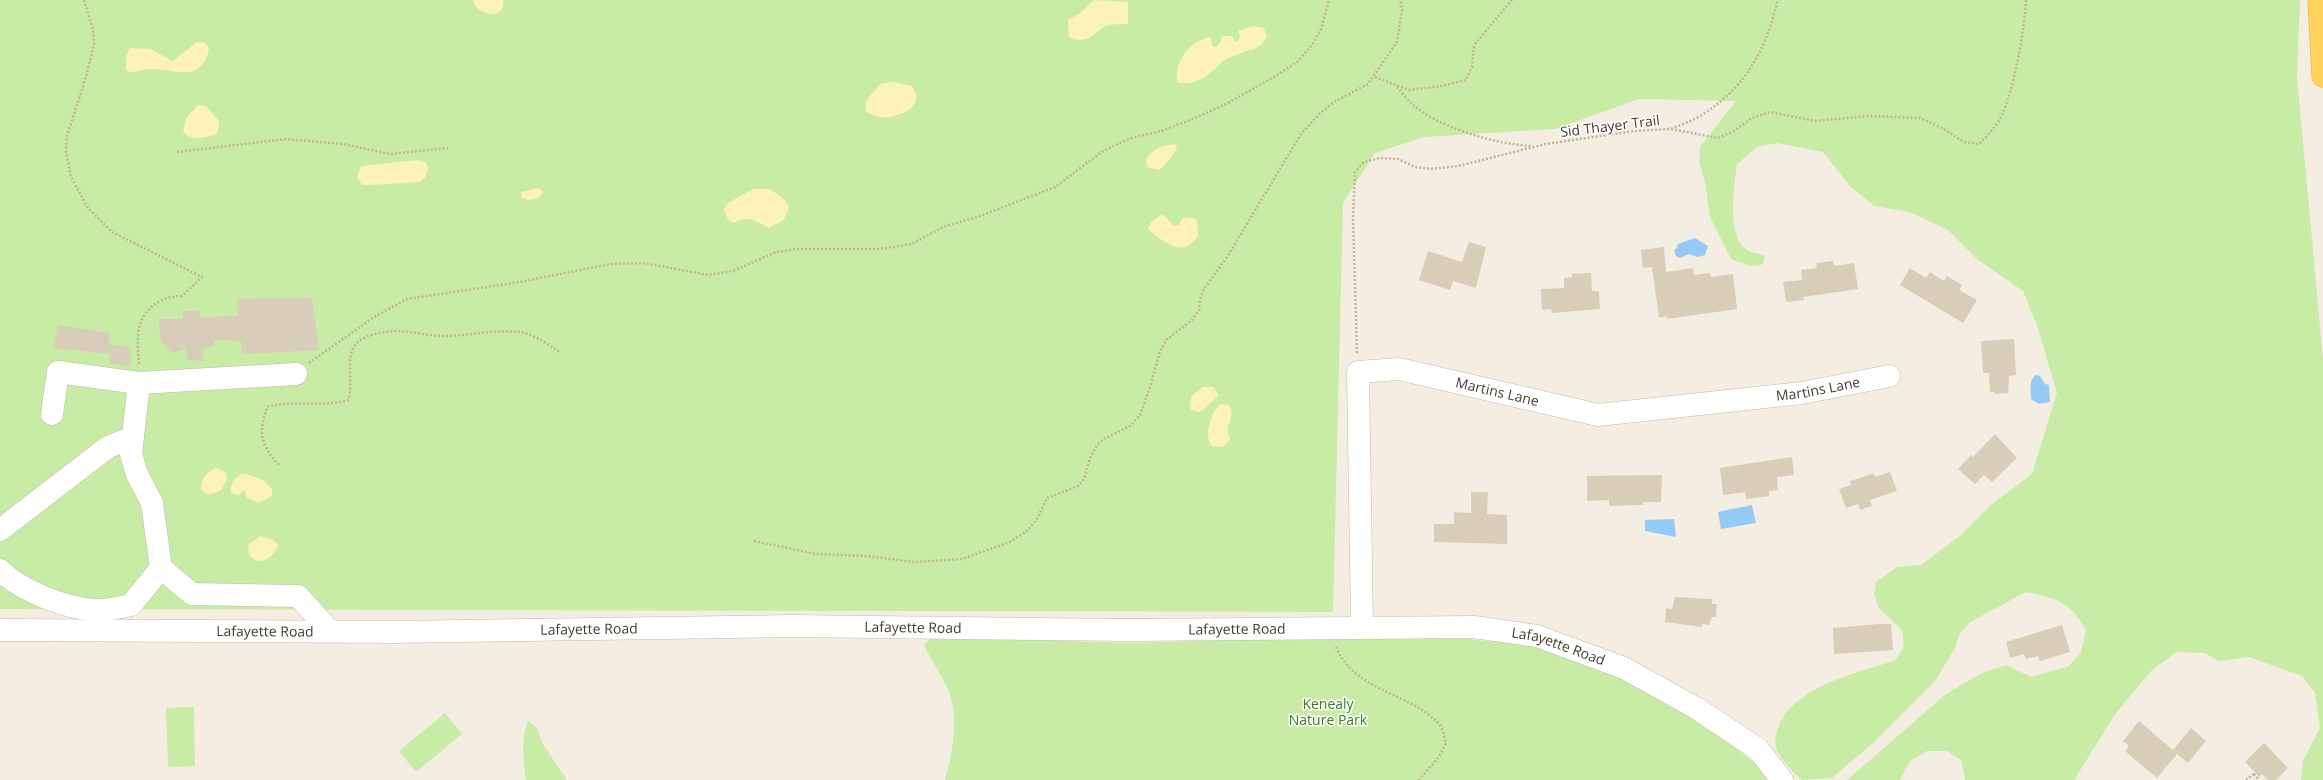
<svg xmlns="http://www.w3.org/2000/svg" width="2323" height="780" font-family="'Open Sans',sans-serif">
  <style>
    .green { fill: #c8eca5 }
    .sand { fill: #fdf2b7 }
    .water { fill: #95caf7 }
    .building { fill: #d8cdb8 }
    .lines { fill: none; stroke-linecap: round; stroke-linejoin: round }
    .minor-casing { stroke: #c1baa6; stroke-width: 23 }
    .highway-casing { stroke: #edac21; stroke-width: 23 }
    .path { stroke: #c2b493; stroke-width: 2.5; stroke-dasharray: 2 2; stroke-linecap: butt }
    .minor { stroke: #fff; stroke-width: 22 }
    .highway { stroke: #ffd260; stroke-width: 22 }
    .labels { text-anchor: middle; stroke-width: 3; stroke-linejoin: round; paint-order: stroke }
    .street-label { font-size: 14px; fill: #443e31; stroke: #fff }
    .park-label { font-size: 14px; fill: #3e7b20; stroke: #fff }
  </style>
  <rect width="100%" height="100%" fill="#f3eee1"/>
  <path class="green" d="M 0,0 L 2300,0 L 2297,77 L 2323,359 L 2323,780 L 2301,780 L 2303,761 L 2320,728 L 2315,693 L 2302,676 L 2249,657 L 2219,661 L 2205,653 L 2177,652 L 2152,670 L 2116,713 L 2074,780 L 1965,780 L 1961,760 L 1947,751 L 1927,751 L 1910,761 L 1900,780 L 1847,780 L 1946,694 L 1980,674 L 2006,665 L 2031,677 L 2069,666 L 2081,652 L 2086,630 C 2069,601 2058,599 2026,592 L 1970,622 L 1959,635 L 1955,648 L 1935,681 L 1872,744 L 1832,778 L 1802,780 C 1793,772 1784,763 1778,752 C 1774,744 1775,736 1778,728 C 1793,686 1858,673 1896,660 L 1904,646 L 1902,630 L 1879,608 L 1874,595 L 1876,582 L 1897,567 L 1921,565 L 1961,535 L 1992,504 L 2032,474 L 2057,393 L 2037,325 L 2023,291 L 1977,259 L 1948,230 L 1910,212 L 1874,206 L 1850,186 L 1823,152 L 1777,143 L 1757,147 L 1737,164 C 1734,185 1726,237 1747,250 C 1752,254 1759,252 1764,256 L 1764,261 L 1761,265 L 1751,266 L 1731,259 L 1710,217 L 1705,181 L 1699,162 L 1700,147 L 1736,101 L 1639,99 L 1555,129 L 1424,137 L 1375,153 L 1343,203 L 1333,612 L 0,609 Z
    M 1441,634 L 1483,641 L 1525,643 L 1591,663 L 1683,712 L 1732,745 L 1756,764 L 1770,780 L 945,780 C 952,753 959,723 950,695 C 945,679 931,661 924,645 L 932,637 L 1128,643 Z
    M 194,707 L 195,766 L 168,767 L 166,708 Z
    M 445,713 L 462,734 L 416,772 L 399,751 Z
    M 528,721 L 536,727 L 544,746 L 567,780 L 526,780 C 523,762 521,738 528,721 Z"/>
  <path class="sand" d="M 473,0 L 503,0 C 508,20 476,17 473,0 Z
    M 1094,0 L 1128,2 L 1128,23 C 1122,26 1115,23 1109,25 C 1097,28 1090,47 1069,37 L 1068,20 L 1079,14 Z
    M 1253,26 L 1264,28 L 1267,37 L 1261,45 L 1253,50 L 1249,50 L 1226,59 L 1205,77 L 1191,83 L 1178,83 C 1173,70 1183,51 1194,44 C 1198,41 1204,39 1208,37 L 1211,38 L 1212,46 L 1216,47 L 1220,43 L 1222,36 L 1233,36 L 1235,41 L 1238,41 L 1240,37 L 1238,31 Z
    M 197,42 L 205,43 L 209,49 C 201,85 175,68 150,69 C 141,69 134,75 126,70 L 126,56 L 130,48 L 150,49 L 173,61 Z
    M 893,82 L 912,86 L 917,97 L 913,107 C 899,117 880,122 866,111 C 863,98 873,95 880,84 Z
    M 198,105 L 206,106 L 219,121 L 218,132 L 215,135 C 203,138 192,141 183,132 L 186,118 Z
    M 1176,144 L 1177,147 C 1175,153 1165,167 1159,170 L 1147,167 L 1146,160 C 1151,149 1163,145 1176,144 Z
    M 418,160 L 426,163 L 428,169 L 425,178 L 419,182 L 369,185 L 362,185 L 357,176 L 361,166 Z
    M 539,188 L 543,192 C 539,200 528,202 521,197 L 521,192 Z
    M 753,189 L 770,189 L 786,201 L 789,208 L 784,220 L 769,228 C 763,225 755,220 748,219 C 735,218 732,232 724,210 L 728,203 Z
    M 1161,215 L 1165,216 L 1174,226 L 1179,225 L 1182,218 L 1194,218 L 1197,221 L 1198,236 C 1183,260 1163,241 1148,229 L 1151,222 Z
    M 1203,387 L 1213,387 L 1219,395 L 1202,411 L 1198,412 L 1190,409 L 1191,396 Z
    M 1220,404 L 1229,405 C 1235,416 1229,418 1228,428 C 1228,432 1229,436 1230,439 L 1223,447 L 1212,446 C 1203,437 1211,412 1220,404 Z
    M 218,468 L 226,473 L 227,479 L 221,490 C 213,494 207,497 201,489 C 201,478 208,470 218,468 Z
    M 241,474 C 252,474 276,483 272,496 L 258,503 L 247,498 L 245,490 L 238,495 L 232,493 L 230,490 L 233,481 Z
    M 261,536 L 273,540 L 278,545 C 275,554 267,562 257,561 C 248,556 247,552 249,544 Z"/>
  <path class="water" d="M 1695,238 L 1708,246 L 1705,255 L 1698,257 L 1689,254 L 1680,258 L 1676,256 L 1674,250 L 1677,248 L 1678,244 Z
    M 2036,375 L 2040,376 L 2045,384 L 2049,385 L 2050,402 L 2039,404 L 2031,399 C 2031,391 2028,381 2036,375 Z
    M 1752,505 L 1756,523 L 1721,529 L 1718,512 Z
    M 1674,519 L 1676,537 L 1645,531 L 1645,520 Z"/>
  <path class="building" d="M 1469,242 L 1486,247 L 1476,288 L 1453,281 L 1450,290 L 1419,280 L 1428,251 L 1462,262 Z
    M 1664,247 L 1666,272 L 1693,268 L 1694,275 L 1710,273 L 1711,277 L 1733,274 L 1737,309 L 1667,319 L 1667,316 L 1659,318 L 1652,267 L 1643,268 L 1641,250 Z
    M 1833,261 L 1834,266 L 1854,263 L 1858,289 L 1803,297 L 1804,300 L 1786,302 L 1783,282 L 1802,280 L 1801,270 L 1817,268 L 1816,263 Z
    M 1910,268 L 1926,278 L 1930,272 L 1944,281 L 1947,276 L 1962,285 L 1959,290 L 1977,300 L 1963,323 L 1900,285 Z
    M 1591,273 L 1592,291 L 1599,291 L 1600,309 L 1552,313 L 1551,309 L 1542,310 L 1541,289 L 1564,288 L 1564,278 L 1572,277 L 1572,274 Z
    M 312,298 L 319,350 L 242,354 L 241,341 L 214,340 L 214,346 L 203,349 L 203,361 L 187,360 L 186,349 L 172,353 L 160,340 L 159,319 L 183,319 L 182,311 L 199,311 L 201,317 L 238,316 L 237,299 Z
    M 58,325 L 110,333 L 109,344 L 131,348 L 130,366 L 110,364 L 109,346 L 108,354 L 54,348 Z
    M 2014,339 L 2016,375 L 2009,376 L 2008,393 L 1994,394 L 1994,392 L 1990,392 L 1989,373 L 1983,373 L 1981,341 Z
    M 1995,434 L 2017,458 L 1992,482 L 1984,475 L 1975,484 L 1958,469 L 1971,455 L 1973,457 Z
    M 1792,457 L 1794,475 L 1777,477 L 1778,490 L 1769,491 L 1769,496 L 1746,499 L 1745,492 L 1723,495 L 1720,468 Z
    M 1890,472 L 1897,491 L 1870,500 L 1872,506 L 1860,510 L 1858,504 L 1846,508 L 1839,489 L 1851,485 L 1850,481 L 1863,477 L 1874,473 L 1875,477 Z
    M 1662,475 L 1661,502 L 1643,502 L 1643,505 L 1609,506 L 1609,500 L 1587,501 L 1587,476 Z
    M 1471,492 L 1488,492 L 1487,514 L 1507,515 L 1507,544 L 1434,542 L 1434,524 L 1454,524 L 1454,512 L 1471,513 Z
    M 1675,597 L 1712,599 L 1712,604 L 1717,604 L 1716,617 L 1712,617 L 1709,625 L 1702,624 L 1702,627 L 1665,622 L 1666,608 L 1672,609 Z
    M 1879,624 L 1891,624 L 1893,650 L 1834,654 L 1833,628 Z
    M 2062,625 L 2070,652 L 2040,661 L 2038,656 L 2026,659 L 2024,654 L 2010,658 L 2006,642 Z
    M 2139,721 L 2173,750 L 2191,728 L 2206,741 L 2188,763 L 2177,754 L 2157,778 L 2125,751 L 2129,746 L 2123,741 Z
    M 2264,743 L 2288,768 L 2276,780 L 2268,780 L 2262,774 L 2259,777 L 2245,762 Z"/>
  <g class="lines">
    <defs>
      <g id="minor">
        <path d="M 52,414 L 58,372 L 139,383"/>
        <path d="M 0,530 L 108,447 L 133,437"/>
        <path d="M 161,568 L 192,594 L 298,596 L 330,631"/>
        <path d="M 0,570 C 21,591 65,608 95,610 C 106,611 120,607 131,605 L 161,568 L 152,503 L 137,474 L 131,454 L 139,383 L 296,374"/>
        <path id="s1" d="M 1362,626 L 1358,372 L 1399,369 L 1598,415 L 1802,393 L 1889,376"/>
        <path id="s2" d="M 0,630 L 394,632 L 792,626 L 1130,630 L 1474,627 L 1537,636 L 1624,668 L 1696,708 L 1758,749 L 1782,780"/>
      </g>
      <path id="highway" d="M 2319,0 L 2323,76"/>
    </defs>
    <use href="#minor" class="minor-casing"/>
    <use href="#highway" class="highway-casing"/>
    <path class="path" d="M 84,0 L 93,30 L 94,44 L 86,77 L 67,136 L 66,151 L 71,177 L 88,208 L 112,232 L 202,277 L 182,296 C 158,296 139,312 138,337 C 137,346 139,356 139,365
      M 1375,77 L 1409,90 L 1442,86 L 1466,80 L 1472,67 L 1474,45 L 1512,0
      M 1397,87 C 1402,92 1407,100 1413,105 C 1440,128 1498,145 1533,146
      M 1671,129 C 1682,124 1695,120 1705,113 C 1749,83 1765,50 1778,0
      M 177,152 L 286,139 L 343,144 L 390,154 L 448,148
      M 1357,353 L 1353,218 L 1355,172 L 1364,162 L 1380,158 L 1398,159 L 1415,167 L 1431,169 L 1458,166 L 1546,144 L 1634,131 L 1671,129 L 1718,138 L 1734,131 L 1752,118 L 1770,112 L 1815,121 L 1868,116 L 1920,118 L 1944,129 L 1964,142 L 1979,144 C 1987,136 1997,126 2002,115 C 2015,85 2024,33 2026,0
      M 309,363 L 374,317 L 407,299 L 520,282 L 611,264 L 644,263 L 708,275 L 733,271 L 776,252 L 797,249 L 880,249 L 912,244 L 943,227 L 980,216 L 1055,187 L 1103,151 L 1131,138 L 1161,131 L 1193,119 L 1226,104 L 1274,77 L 1297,62 L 1312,45 L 1321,29 L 1329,0
      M 279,465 C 261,446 258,433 267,407 C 293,399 322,408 348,400 C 355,382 343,356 358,342 C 365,335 385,331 395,331 C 411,331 428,336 444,336 C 469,336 494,329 519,332 C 534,334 547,344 560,352
      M 754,541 L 816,554 L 867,556 L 915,562 L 962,559 L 1010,542 L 1027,531 L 1037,519 L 1047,498 L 1078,486 L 1084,479 L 1090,458 L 1097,445 L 1104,439 L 1130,426 L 1140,415 L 1151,384 L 1160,351 L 1166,340 L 1192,320 L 1199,310 L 1200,300 L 1204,289 L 1227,257 L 1301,134 L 1320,113 L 1334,102 L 1368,84 L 1397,42 L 1402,10 L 1400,0
      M 1336,647 C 1355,692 1410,692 1440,725 C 1443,729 1444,737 1446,743 L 1439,757 L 1419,780
      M 2254,774 L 2259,780
      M 2246,780 L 2255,773"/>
    <use href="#minor" class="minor"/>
    <use href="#highway" class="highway"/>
  </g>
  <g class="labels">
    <g class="street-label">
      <text transform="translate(1610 126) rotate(-7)" y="5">Sid Thayer Trail</text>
      <text dy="5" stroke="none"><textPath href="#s1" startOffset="721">Martins Lane</textPath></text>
      <text dy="5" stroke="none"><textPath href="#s1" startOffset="396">Martins Lane</textPath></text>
      <text dy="5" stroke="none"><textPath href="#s2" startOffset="913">Lafayette Road</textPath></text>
      <text dy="5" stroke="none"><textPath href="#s2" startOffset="1237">Lafayette Road</textPath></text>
      <text dy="5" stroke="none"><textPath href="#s2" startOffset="589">Lafayette Road</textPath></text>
      <text dy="5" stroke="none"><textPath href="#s2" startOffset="265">Lafayette Road</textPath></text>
      <text dy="5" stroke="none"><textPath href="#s2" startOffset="1561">Lafayette Road</textPath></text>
    </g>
    <g class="park-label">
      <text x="1328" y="709">Kenealy<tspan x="1328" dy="16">Nature Park</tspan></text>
    </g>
  </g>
</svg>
